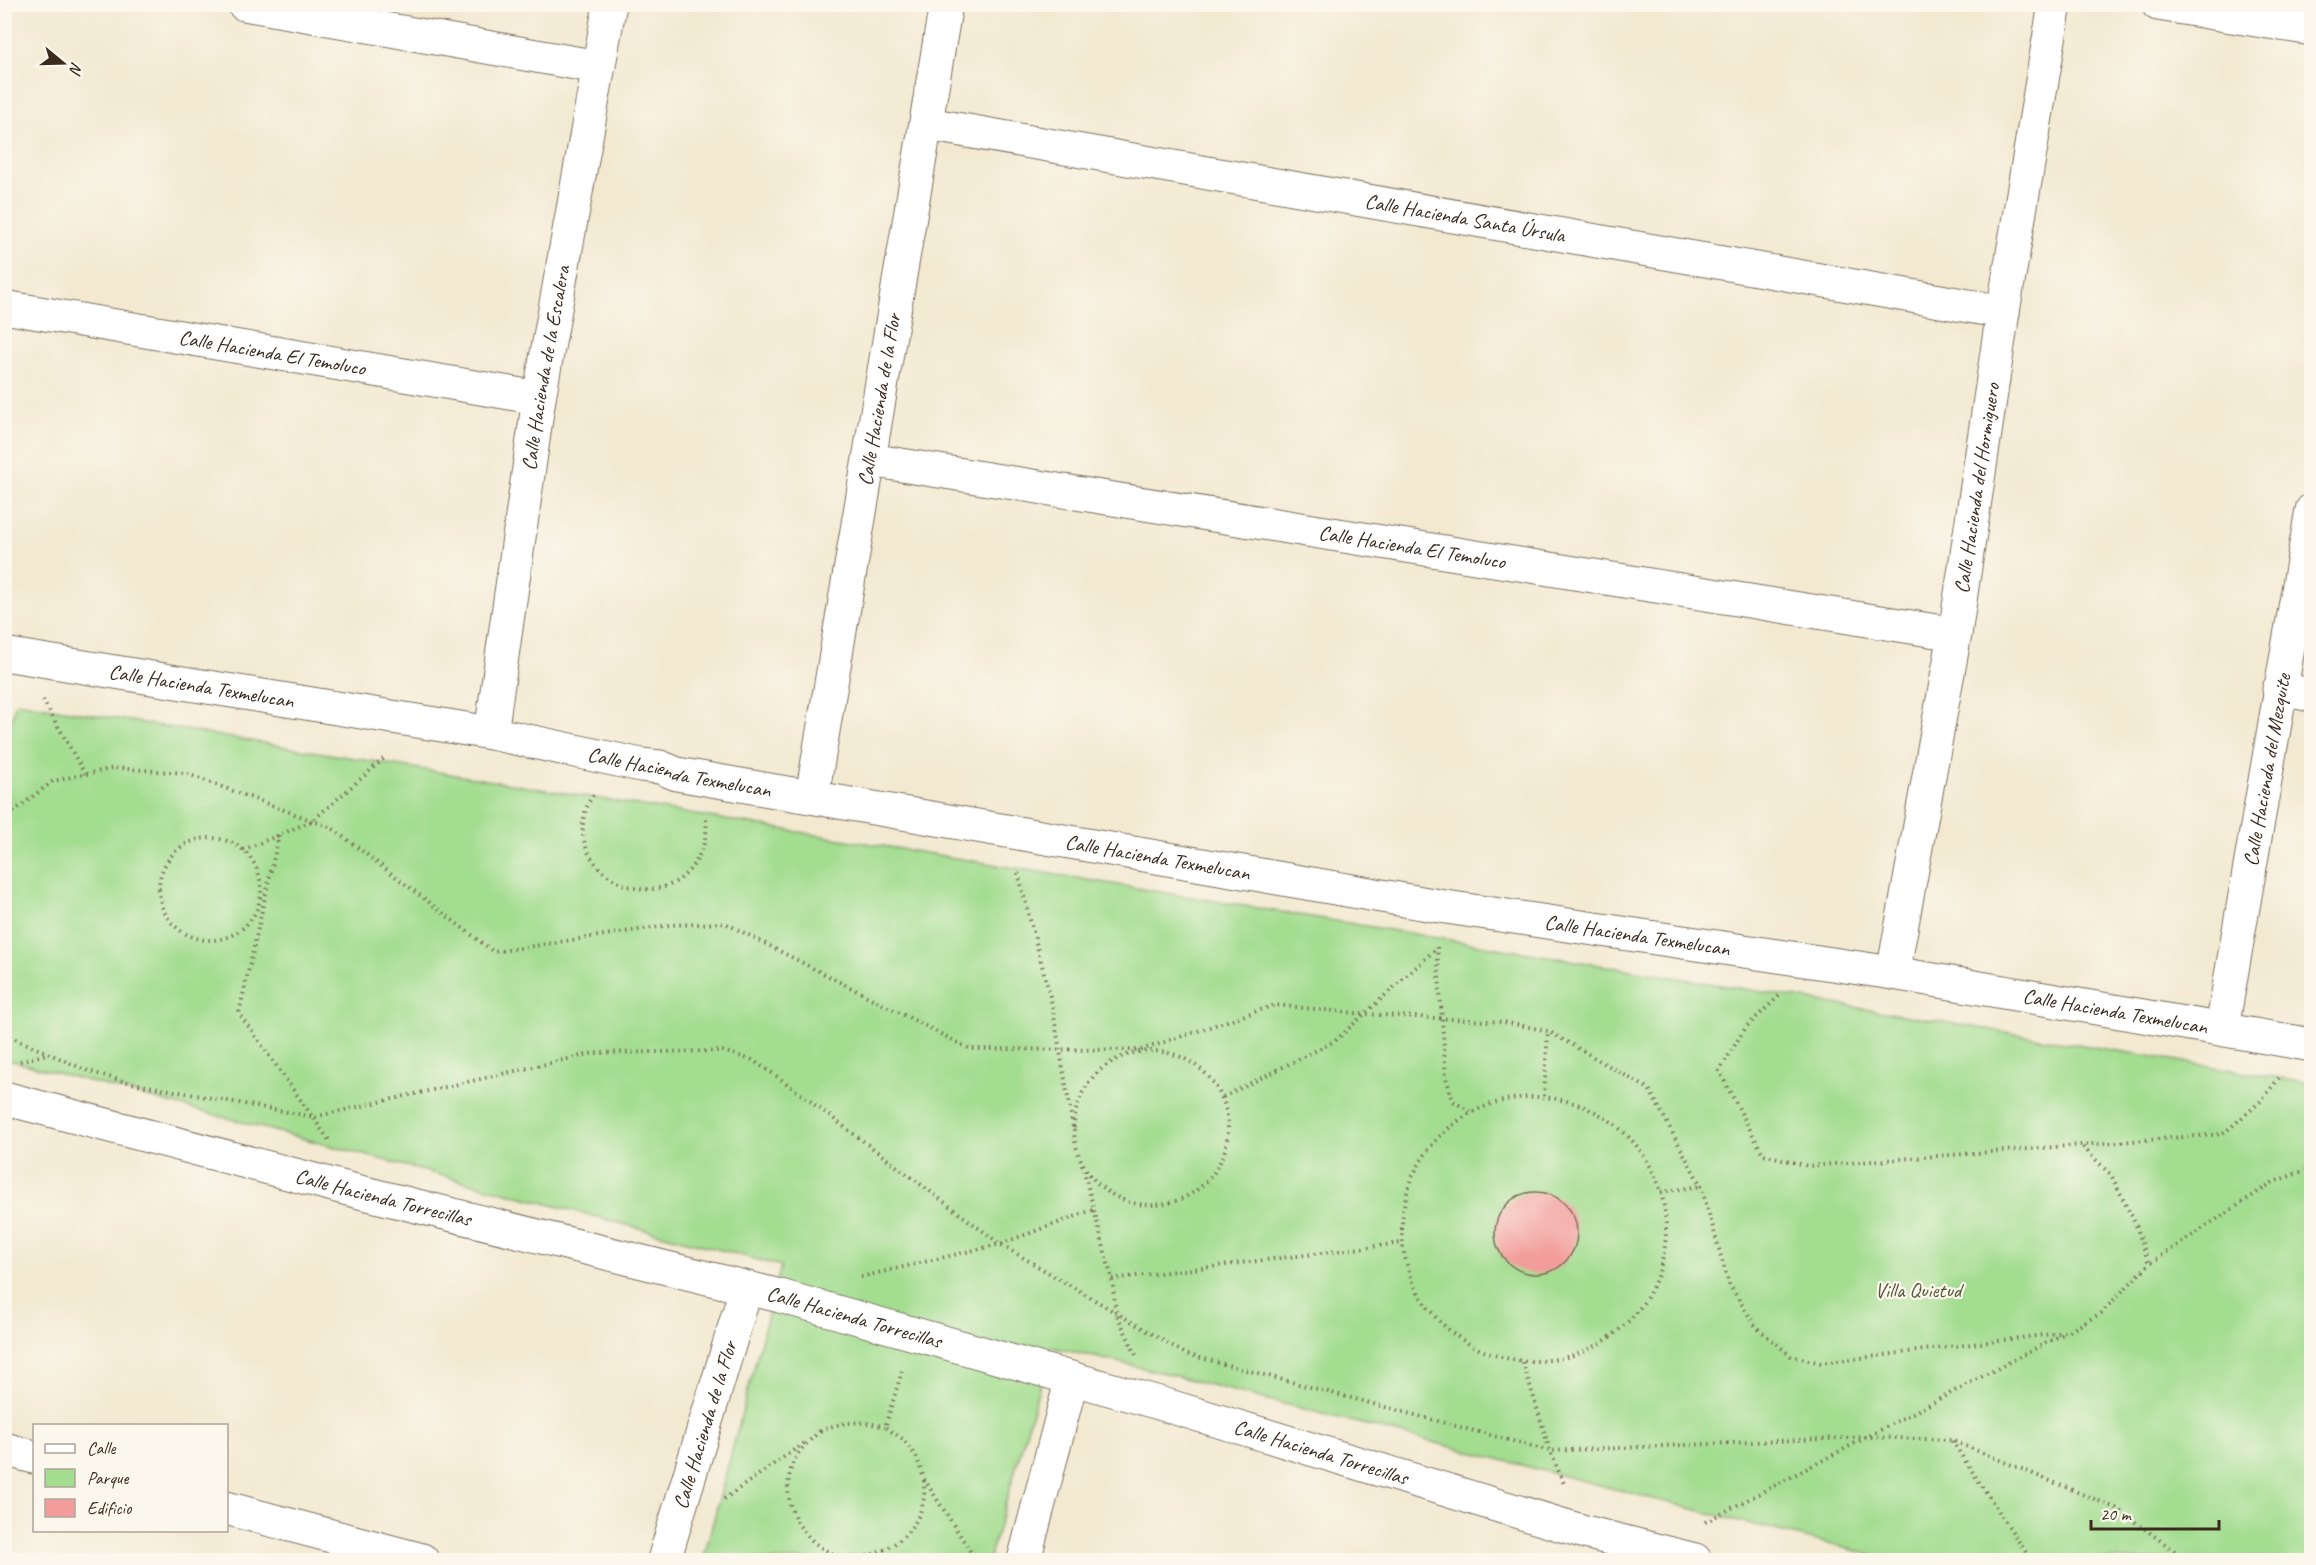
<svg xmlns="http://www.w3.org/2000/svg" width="2316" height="1565" font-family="Caveat,sans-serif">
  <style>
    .green { fill: #a3dd90; stroke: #6f8457; stroke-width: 1.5 }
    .building { fill: #f29d9b }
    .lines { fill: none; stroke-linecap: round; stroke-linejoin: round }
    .minor-casing { stroke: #7b6d5d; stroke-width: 35 }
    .path { stroke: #7b6d5d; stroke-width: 4; stroke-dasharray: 1.5 4.5; stroke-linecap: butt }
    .minor { stroke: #fff; stroke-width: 33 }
    .labels { text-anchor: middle; stroke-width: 4.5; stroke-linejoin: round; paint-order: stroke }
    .street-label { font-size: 21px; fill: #3b2a1e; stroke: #fbf7ec }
    .park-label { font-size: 21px; fill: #55573a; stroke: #fbf7ec }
  </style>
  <rect width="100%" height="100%" fill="#fbf7ec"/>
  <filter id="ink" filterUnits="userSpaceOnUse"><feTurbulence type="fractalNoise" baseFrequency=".0167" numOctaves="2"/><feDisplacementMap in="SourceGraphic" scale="12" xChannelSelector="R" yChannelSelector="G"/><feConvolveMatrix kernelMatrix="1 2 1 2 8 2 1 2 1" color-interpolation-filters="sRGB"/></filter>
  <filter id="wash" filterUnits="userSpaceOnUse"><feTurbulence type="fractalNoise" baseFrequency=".008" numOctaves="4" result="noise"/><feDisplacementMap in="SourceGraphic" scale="24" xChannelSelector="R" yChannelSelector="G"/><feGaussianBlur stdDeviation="1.35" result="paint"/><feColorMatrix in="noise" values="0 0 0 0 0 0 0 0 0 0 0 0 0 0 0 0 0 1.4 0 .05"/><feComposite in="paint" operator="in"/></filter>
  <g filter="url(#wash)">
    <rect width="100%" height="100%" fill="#f3e9d1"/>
    <path class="green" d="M 16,702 L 2311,1083 L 2311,1560 L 1891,1560 L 1160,1372 L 1051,1347 L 989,1560 L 703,1560 L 781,1266 L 5,1059 L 4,747 Z"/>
    <g id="blocks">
      <path class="building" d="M1495 1233a41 41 0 1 1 82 0a41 41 0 1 1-82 0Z"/>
    </g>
  </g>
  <g filter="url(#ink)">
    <use href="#blocks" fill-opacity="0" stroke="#7b6d5d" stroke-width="1.5"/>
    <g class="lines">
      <defs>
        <g id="minor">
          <path d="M 244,4 L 598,67"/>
          <path d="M 2158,4 L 2312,29"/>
          <path id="s1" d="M 927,124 L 2003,312"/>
          <path id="s2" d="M 4,307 L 539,398"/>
          <path id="s3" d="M 870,460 L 1955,634"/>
          <path id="s4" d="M 4,654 L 491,733 L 641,765 L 660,767 L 677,774 L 1439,906 L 1893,973 L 2312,1045"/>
          <path d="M 2279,689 L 2312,695"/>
          <path id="s5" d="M 491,733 L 539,398 L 610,4"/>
          <path id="s6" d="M 812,796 L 946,4"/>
          <path id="s7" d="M 1893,973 L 1955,634 L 2003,312 L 2055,4"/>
          <path id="s8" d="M 2222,1028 L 2312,510"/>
          <path id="s9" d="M 4,1098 L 352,1190 L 780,1296 L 1159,1403 L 1585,1532 L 1695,1560"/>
          <path d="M 4,1449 L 34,1457"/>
          <path d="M 226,1508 L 422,1560"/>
          <path id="s10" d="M 664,1560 L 746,1289"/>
          <path d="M 1024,1560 L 1072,1378"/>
        </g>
      </defs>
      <use href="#minor" class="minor-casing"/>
      <path class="path" d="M 43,700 L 85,774
        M 593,795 C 549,865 658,929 697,859 C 704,846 708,833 706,819
        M 4,819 L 53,781 L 115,768 L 185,773 L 332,828 L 494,952 L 670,925 L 725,923 L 970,1049 L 1141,1050 L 1275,1005 L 1365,1014 L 1504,1022 L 1548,1031 L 1649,1089 L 1701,1186 L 1729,1284 L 1756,1327 L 1791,1356 L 1821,1363 L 2068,1332 L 2101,1313 L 2149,1264 L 2273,1182 L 2312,1168
        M 279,835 L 239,1013 L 331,1143
        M159 889a51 51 0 1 1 102 0a51 51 0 1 1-102 0Z
        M 243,850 L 312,821 L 387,756
        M 1018,873 L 1052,1004 L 1073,1127
        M 1437,947 L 1446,1077 L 1453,1101 L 1471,1112
        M 1779,996 L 1746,1027 L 1719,1071 L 1763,1154 L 1808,1166 L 2223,1134 L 2261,1101 L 2279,1078
        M 4,1034 L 88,1071 L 126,1082 L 314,1117 L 594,1053 L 722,1051 L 752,1060 L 778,1077 L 1000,1244 L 1186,1354 L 1550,1451 L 1866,1437 L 1951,1440 L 2116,1508 L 2187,1560
        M1074 1128a77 77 0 1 1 154 0a77 77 0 1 1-154 0Z
        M 20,1061 L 47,1054
        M 1544,1096 L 1548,1031
        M 1223,1097 L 1335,1041 L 1437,948
        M1402 1229a132 132 0 1 1 264 0a132 132 0 1 1-264 0Z
        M 2083,1147 L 2111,1175 L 2136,1225 L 2149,1264
        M 1082,1164 L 1112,1279 L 1116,1313 L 1136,1355
        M 1661,1192 L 1701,1186
        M 861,1277 L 1000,1244 L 1093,1210
        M 1112,1279 L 1402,1243
        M 1523,1362 L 1550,1451 L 1565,1486
        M 902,1371 L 885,1427 L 904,1440 L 917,1458 L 924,1479 L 976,1560
        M 820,1431 C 809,1441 797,1451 792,1466 C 779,1503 801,1542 836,1555 C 873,1565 916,1539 923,1502 C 925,1495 924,1487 924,1479
        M 820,1431 C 843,1421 861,1420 885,1427
        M 1952,1441 L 2031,1560
        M 724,1499 L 804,1443
        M 1705,1522 L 2065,1333"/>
      <use href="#minor" class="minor"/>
    </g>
  </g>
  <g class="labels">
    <g class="street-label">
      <text dy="7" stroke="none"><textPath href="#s1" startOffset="546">Calle Hacienda Santa Úrsula</textPath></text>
      <text dy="7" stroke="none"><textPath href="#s2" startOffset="272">Calle Hacienda El Temoluco</textPath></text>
      <text dy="7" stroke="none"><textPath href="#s5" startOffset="369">Calle Hacienda de la Escalera</textPath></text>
      <text dy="7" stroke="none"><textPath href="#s6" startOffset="402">Calle Hacienda de la Flor</textPath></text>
      <text dy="7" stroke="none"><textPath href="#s7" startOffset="492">Calle Hacienda del Hormiguero</textPath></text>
      <text dy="7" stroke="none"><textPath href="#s3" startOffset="549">Calle Hacienda El Temoluco</textPath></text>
      <text dy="7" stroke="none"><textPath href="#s4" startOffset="200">Calle Hacienda Texmelucan</textPath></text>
      <text dy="7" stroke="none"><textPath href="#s8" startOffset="262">Calle Hacienda del Mezquite</textPath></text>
      <text dy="7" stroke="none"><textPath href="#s4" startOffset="686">Calle Hacienda Texmelucan</textPath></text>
      <text dy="7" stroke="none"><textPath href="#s4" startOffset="1172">Calle Hacienda Texmelucan</textPath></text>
      <text dy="7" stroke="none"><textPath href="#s4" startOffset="1658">Calle Hacienda Texmelucan</textPath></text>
      <text dy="7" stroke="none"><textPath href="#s4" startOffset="2142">Calle Hacienda Texmelucan</textPath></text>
      <text dy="7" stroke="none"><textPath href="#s9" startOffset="392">Calle Hacienda Torrecillas</textPath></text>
      <text dy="7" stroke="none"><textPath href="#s9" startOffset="878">Calle Hacienda Torrecillas</textPath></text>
      <text dy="7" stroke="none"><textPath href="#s10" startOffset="141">Calle Hacienda de la Flor</textPath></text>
      <text dy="7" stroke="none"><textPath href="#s9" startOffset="1364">Calle Hacienda Torrecillas</textPath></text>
    </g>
    <g class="park-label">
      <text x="1918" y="1297">Villa Quietud</text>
    </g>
  </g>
  <rect width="2316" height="1565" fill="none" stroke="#fbf7ec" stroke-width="24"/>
  <rect x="33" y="1424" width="195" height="108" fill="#fbf7ec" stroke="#aea59a" stroke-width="1.5"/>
  <rect x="45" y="1444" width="30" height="9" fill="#ffffff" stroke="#aea59a" stroke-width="1.5"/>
  <text x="87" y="1454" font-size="18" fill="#3b2a1e">Calle</text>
  <rect x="45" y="1469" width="30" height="18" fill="#a3dd90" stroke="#aea59a" stroke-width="1.5"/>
  <text x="87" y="1484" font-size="18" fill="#3b2a1e">Parque</text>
  <rect x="45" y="1499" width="30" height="18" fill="#f29d9b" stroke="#aea59a" stroke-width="1.5"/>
  <text x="87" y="1514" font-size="18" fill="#3b2a1e">Edificio</text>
  <g transform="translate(63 63) rotate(109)" stroke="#fbf7ec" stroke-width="4.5" paint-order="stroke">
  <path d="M0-4.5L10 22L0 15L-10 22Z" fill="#3b2a1e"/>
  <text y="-9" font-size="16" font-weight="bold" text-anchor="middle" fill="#3b2a1e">N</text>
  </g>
  <path d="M2091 1520v9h128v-9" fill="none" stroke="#3b2a1e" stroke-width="3"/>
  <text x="2100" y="1520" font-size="18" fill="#3b2a1e" stroke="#fbf7ec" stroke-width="4.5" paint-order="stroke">20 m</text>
</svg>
